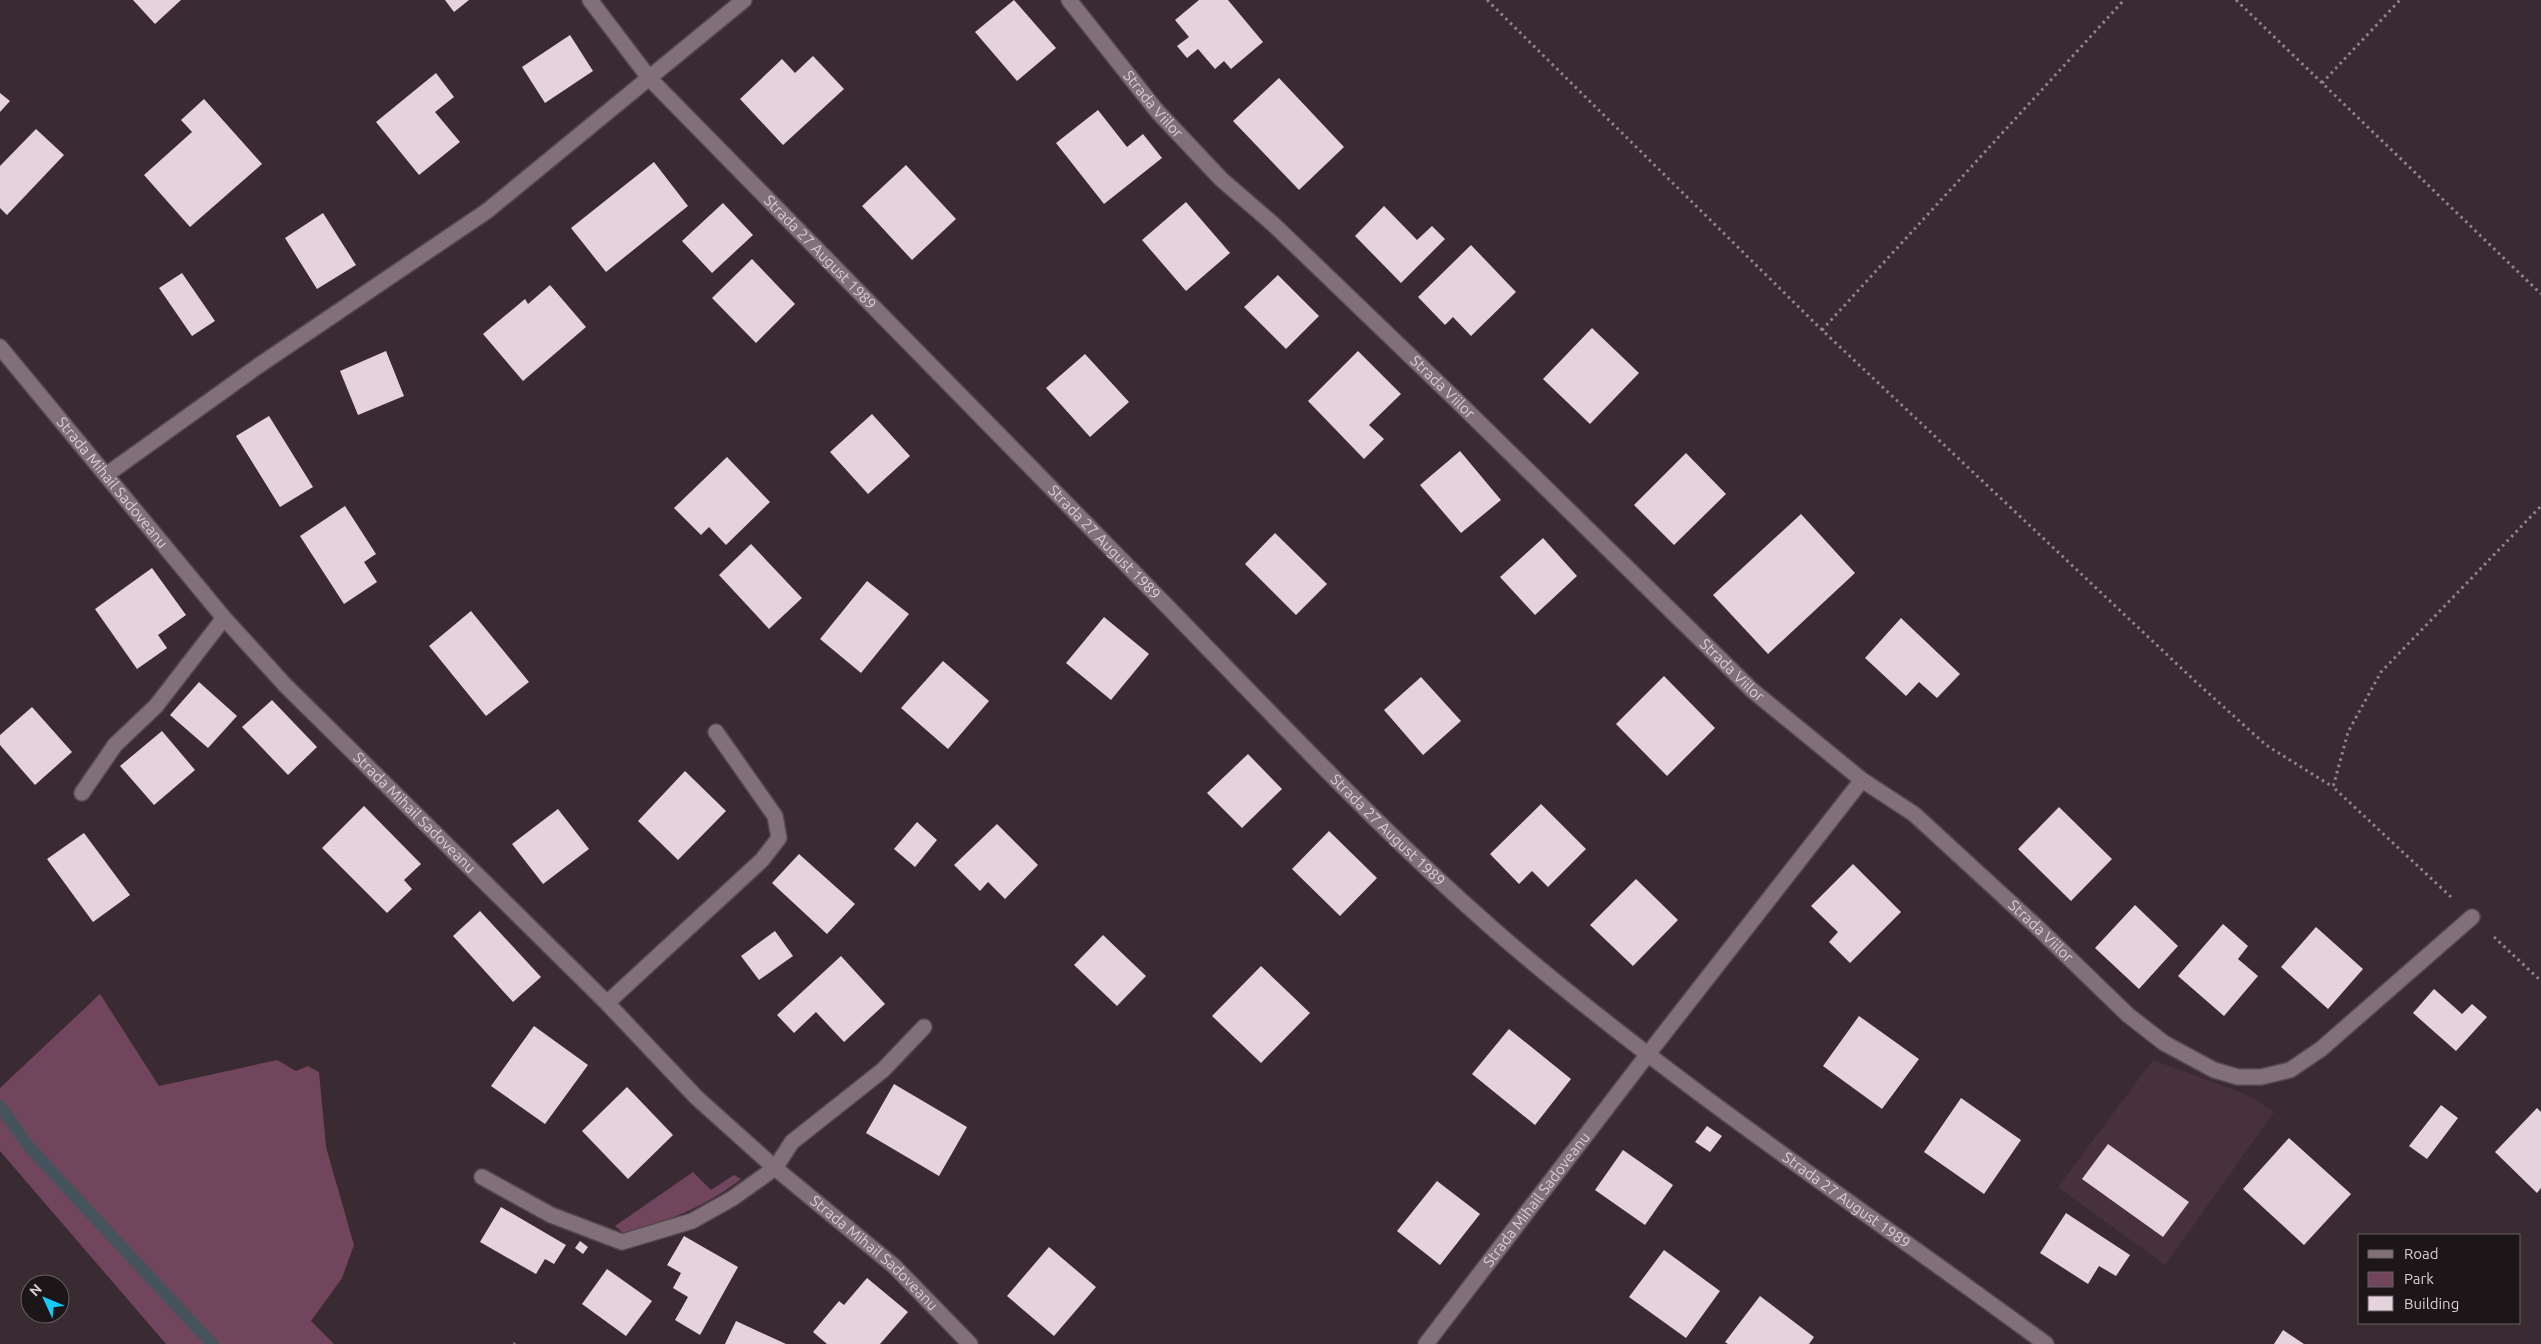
<svg xmlns="http://www.w3.org/2000/svg" width="2541" height="1344" font-family="Ubuntu,sans-serif">
  <style>
    .built { fill: #47313d }
    .green { fill: #71455c }
    .lines { fill: none; stroke-linecap: round; stroke-linejoin: round }
    .stream { stroke: #45545c; stroke-width: 12 }
    .building { fill: #e6d2dc }
    .minor-casing { stroke: #55484e; stroke-width: 18 }
    .path { stroke: #91858b; stroke-width: 3; stroke-dasharray: 2.5 4; stroke-linecap: butt }
    .minor { stroke: #827079; stroke-width: 15 }
    .labels { text-anchor: middle; stroke-width: 5; stroke-linejoin: round; paint-order: stroke }
    .street-label { font-size: 15px; fill: #d9cfd4; stroke: #1d1619 }
  </style>
  <rect width="100%" height="100%" fill="#3a2b33"/>
  <path class="built" d="M 2153,1060 L 2248,1095 L 2274,1112 L 2165,1265 L 2058,1187 Z"/>
  <path class="green" d="M 100,994 L 159,1086 L 277,1060 L 296,1071 L 308,1066 L 319,1072 L 326,1147 L 354,1245 L 342,1278 L 311,1321 L 334,1344 L 166,1344 L 0,1151 L 0,1088 Z
    M 693,1172 L 711,1190 L 734,1175 L 741,1179 C 706,1206 666,1223 623,1233 L 615,1226 Z"/>
  <g class="lines">
    <path class="stream" d="M 0,1106 L 29,1147 L 212,1344"/>
  </g>
  <path class="building" d="M 133,0 L 181,0 L 155,24 Z
    M 445,0 L 469,0 L 454,12 Z
    M 1014,0 L 1056,48 L 1017,81 L 975,32 Z
    M 1199,0 L 1228,0 L 1263,42 L 1231,69 L 1224,61 L 1215,69 L 1198,49 L 1187,58 L 1177,46 L 1189,37 L 1175,20 Z
    M 570,35 L 593,71 L 545,103 L 522,67 Z
    M 813,56 L 844,89 L 783,145 L 740,99 L 782,59 L 795,73 Z
    M 436,73 L 454,97 L 435,112 L 460,142 L 419,175 L 376,122 Z
    M 1279,78 L 1344,147 L 1299,190 L 1233,121 Z
    M 0,93 L 10,101 L 0,112 Z
    M 204,99 L 262,164 L 190,227 L 144,175 L 192,132 L 181,120 Z
    M 1098,110 L 1127,147 L 1143,134 L 1162,158 L 1104,204 L 1056,143 Z
    M 36,129 L 64,155 L 7,215 L 0,208 L 0,166 Z
    M 654,162 L 688,206 L 606,272 L 571,228 Z
    M 906,165 L 956,219 L 912,260 L 862,206 Z
    M 1186,202 L 1230,253 L 1186,291 L 1142,240 Z
    M 723,203 L 753,235 L 712,273 L 682,241 Z
    M 1384,206 L 1417,240 L 1432,226 L 1445,239 L 1401,283 L 1355,236 Z
    M 323,213 L 356,265 L 317,289 L 285,238 Z
    M 1471,245 L 1516,292 L 1471,336 L 1453,317 L 1445,325 L 1418,297 Z
    M 752,259 L 795,304 L 756,343 L 712,298 Z
    M 182,273 L 215,321 L 192,336 L 159,288 Z
    M 1278,275 L 1319,316 L 1286,349 L 1244,307 Z
    M 550,285 L 586,327 L 523,381 L 483,334 L 525,299 L 528,304 Z
    M 1592,328 L 1639,373 L 1590,424 L 1543,379 Z
    M 386,351 L 404,396 L 358,415 L 340,371 Z
    M 1358,351 L 1401,394 L 1369,425 L 1384,439 L 1364,459 L 1308,401 Z
    M 1085,354 L 1129,402 L 1090,437 L 1046,388 Z
    M 872,414 L 910,456 L 868,494 L 830,452 Z
    M 269,416 L 313,487 L 280,507 L 236,436 Z
    M 1460,451 L 1501,500 L 1461,533 L 1420,485 Z
    M 1686,453 L 1726,494 L 1674,545 L 1634,505 Z
    M 727,457 L 770,502 L 726,545 L 709,527 L 701,535 L 674,508 Z
    M 345,506 L 376,554 L 364,562 L 377,582 L 344,604 L 300,536 Z
    M 1801,514 L 1855,573 L 1768,654 L 1713,595 Z
    M 1275,533 L 1327,584 L 1296,615 L 1245,564 Z
    M 1543,538 L 1577,576 L 1535,615 L 1500,577 Z
    M 751,544 L 802,598 L 769,629 L 719,575 Z
    M 152,568 L 186,615 L 158,635 L 167,648 L 137,669 L 95,609 Z
    M 867,581 L 909,614 L 861,673 L 820,639 Z
    M 471,611 L 529,682 L 486,716 L 429,646 Z
    M 1104,617 L 1149,654 L 1111,700 L 1066,663 Z
    M 1901,618 L 1960,674 L 1937,698 L 1919,682 L 1906,696 L 1865,658 Z
    M 943,661 L 989,701 L 948,749 L 901,708 Z
    M 1664,676 L 1715,728 L 1667,776 L 1616,724 Z
    M 1421,677 L 1461,721 L 1423,755 L 1384,710 Z
    M 199,682 L 237,716 L 208,748 L 170,715 Z
    M 272,700 L 317,747 L 288,775 L 242,727 Z
    M 32,707 L 72,752 L 35,785 L 0,745 L 0,735 Z
    M 162,731 L 195,770 L 154,805 L 120,766 Z
    M 1248,754 L 1282,789 L 1242,828 L 1207,793 Z
    M 685,771 L 726,811 L 678,860 L 638,821 Z
    M 1541,804 L 1586,849 L 1548,887 L 1532,871 L 1519,884 L 1490,854 Z
    M 364,806 L 421,864 L 404,880 L 412,889 L 387,913 L 322,848 Z
    M 2059,807 L 2112,859 L 2071,901 L 2018,849 Z
    M 558,809 L 589,849 L 543,884 L 512,844 Z
    M 917,822 L 937,840 L 915,867 L 894,849 Z
    M 997,824 L 1038,865 L 1005,899 L 988,882 L 980,891 L 954,865 Z
    M 1329,831 L 1377,878 L 1340,916 L 1292,869 Z
    M 84,833 L 130,895 L 93,922 L 47,859 Z
    M 799,854 L 855,904 L 827,934 L 772,883 Z
    M 1853,864 L 1901,912 L 1850,963 L 1829,942 L 1838,932 L 1811,906 Z
    M 1636,879 L 1678,920 L 1633,966 L 1590,925 Z
    M 2135,905 L 2178,946 L 2139,989 L 2095,948 Z
    M 480,911 L 541,977 L 513,1002 L 453,936 Z
    M 2223,924 L 2248,946 L 2238,959 L 2258,976 L 2224,1016 L 2178,976 Z
    M 2316,927 L 2363,969 L 2328,1009 L 2281,967 Z
    M 775,931 L 793,956 L 759,980 L 741,956 Z
    M 1103,935 L 1146,976 L 1117,1006 L 1074,965 Z
    M 841,956 L 885,1004 L 844,1042 L 816,1012 L 794,1033 L 777,1015 Z
    M 1261,966 L 1310,1013 L 1261,1063 L 1212,1016 Z
    M 2434,989 L 2462,1014 L 2472,1004 L 2487,1017 L 2456,1051 L 2413,1013 Z
    M 1859,1016 L 1919,1059 L 1882,1109 L 1823,1066 Z
    M 534,1026 L 588,1065 L 545,1124 L 491,1086 Z
    M 1509,1029 L 1571,1079 L 1535,1125 L 1472,1074 Z
    M 894,1084 L 967,1127 L 939,1176 L 866,1133 Z
    M 627,1087 L 673,1135 L 628,1179 L 582,1131 Z
    M 1961,1098 L 2021,1140 L 1984,1194 L 1924,1152 Z
    M 2441,1105 L 2458,1118 L 2427,1159 L 2409,1146 Z
    M 2537,1108 L 2541,1112 L 2541,1188 L 2537,1193 L 2495,1152 Z
    M 1707,1126 L 1722,1136 L 1710,1152 L 1695,1142 Z
    M 2289,1138 L 2351,1194 L 2304,1245 L 2243,1189 Z
    M 2108,1144 L 2189,1202 L 2163,1237 L 2082,1179 Z
    M 1623,1150 L 1673,1185 L 1645,1225 L 1595,1190 Z
    M 1437,1181 L 1480,1214 L 1440,1265 L 1397,1231 Z
    M 501,1207 L 566,1245 L 554,1264 L 545,1259 L 536,1274 L 480,1242 Z
    M 2066,1213 L 2130,1255 L 2116,1276 L 2099,1266 L 2088,1284 L 2040,1253 Z
    M 684,1236 L 738,1267 L 700,1335 L 675,1320 L 688,1297 L 673,1288 L 681,1273 L 667,1265 Z
    M 580,1241 L 588,1247 L 583,1254 L 575,1248 Z
    M 1049,1247 L 1096,1287 L 1054,1336 L 1007,1296 Z
    M 1664,1250 L 1720,1291 L 1686,1338 L 1629,1297 Z
    M 607,1269 L 652,1301 L 626,1336 L 582,1304 Z
    M 867,1278 L 908,1312 L 880,1344 L 827,1344 L 813,1332 L 839,1301 L 844,1305 Z
    M 1760,1296 L 1814,1337 L 1809,1344 L 1728,1344 L 1725,1342 Z
    M 736,1321 L 786,1344 L 725,1344 Z
    M 2283,1330 L 2304,1344 L 2274,1344 Z"/>
  <g class="lines">
    <defs>
      <g id="minor">
        <path id="s1" d="M 590,0 L 650,79 C 821,253 991,427 1162,601 C 1277,719 1389,840 1514,947 C 1683,1090 1868,1213 2046,1344"/>
        <path id="s2" d="M 1069,0 L 1157,111 L 1221,179 L 1273,224 L 1452,396 L 1753,691 L 1862,780 L 1914,814 L 2036,926 L 2128,1015 L 2164,1043 L 2214,1070 L 2238,1077 L 2261,1077 L 2290,1070 L 2321,1049 L 2472,917"/>
        <path id="s3" d="M 0,347 L 224,618 L 285,685 L 607,1003 L 697,1098 L 775,1168 L 894,1266 L 970,1344"/>
        <path d="M 106,475 L 258,366 L 487,211 L 744,0"/>
        <path d="M 82,793 L 115,745 L 156,706 L 224,618"/>
        <path d="M 607,1003 L 762,860 L 779,838 L 775,816 L 716,732"/>
        <path d="M 482,1177 L 551,1215 L 622,1242 L 692,1221 L 733,1198 L 775,1168 L 792,1142 L 883,1070 L 924,1027"/>
        <path id="s4" d="M 1426,1344 L 1648,1054 L 1862,780"/>
      </g>
    </defs>
    <use href="#minor" class="minor-casing"/>
    <path class="path" d="M 1487,0 L 1822,330 L 2196,682 L 2266,745 L 2333,787
      M 2236,0 L 2541,294
      M 2322,83 L 2400,0
      M 1822,330 L 2124,0
      M 2451,897 L 2333,787 L 2348,732 L 2381,672 L 2541,506
      M 2494,937 L 2541,981
      M 514,1344 L 515,1343"/>
    <use href="#minor" class="minor"/>
  </g>
  <g class="labels">
    <g class="street-label">
      <text dy="5" stroke="none"><textPath href="#s2" startOffset="134">Strada Viilor</textPath></text>
      <text dy="5" stroke="none"><textPath href="#s1" startOffset="342">Strada 27 August 1989</textPath></text>
      <text dy="5" stroke="none"><textPath href="#s2" startOffset="539">Strada Viilor</textPath></text>
      <text dy="5" stroke="none"><textPath href="#s3" startOffset="176">Strada Mihail Sadoveanu</textPath></text>
      <text dy="5" stroke="none"><textPath href="#s1" startOffset="748">Strada 27 August 1989</textPath></text>
      <text dy="5" stroke="none"><textPath href="#s2" startOffset="944">Strada Viilor</textPath></text>
      <text dy="5" stroke="none"><textPath href="#s3" startOffset="624">Strada Mihail Sadoveanu</textPath></text>
      <text dy="5" stroke="none"><textPath href="#s1" startOffset="1152">Strada 27 August 1989</textPath></text>
      <text dy="5" stroke="none"><textPath href="#s2" startOffset="1349">Strada Viilor</textPath></text>
      <text dy="5" stroke="none"><textPath href="#s4" startOffset="182">Strada Mihail Sadoveanu</textPath></text>
      <text dy="5" stroke="none"><textPath href="#s1" startOffset="1742">Strada 27 August 1989</textPath></text>
      <text dy="5" stroke="none"><textPath href="#s3" startOffset="1261">Strada Mihail Sadoveanu</textPath></text>
    </g>
  </g>
  <rect x="2358" y="1234" width="162" height="90" fill="#1d1619" stroke="#686064"/>
  <rect x="2368" y="1250" width="25" height="8" fill="#827079" stroke="#686064"/>
  <text x="2404" y="1259" font-size="15" fill="#d9cfd4">Road</text>
  <rect x="2368" y="1272" width="25" height="15" fill="#71455c" stroke="#686064"/>
  <text x="2404" y="1284" font-size="15" fill="#d9cfd4">Park</text>
  <rect x="2368" y="1296" width="25" height="15" fill="#e6d2dc" stroke="#686064"/>
  <text x="2404" y="1309" font-size="15" fill="#d9cfd4">Building</text>
  <g transform="translate(45 1299) rotate(314)"><circle r="24" fill="#1d1619" stroke="#686064"/>
  <path d="M0-4L9 19L0 12L-9 19Z" fill="#16cafb"/>
  <text y="-8" font-size="14" font-weight="bold" text-anchor="middle" fill="#d9cfd4">N</text>
  </g>
</svg>
